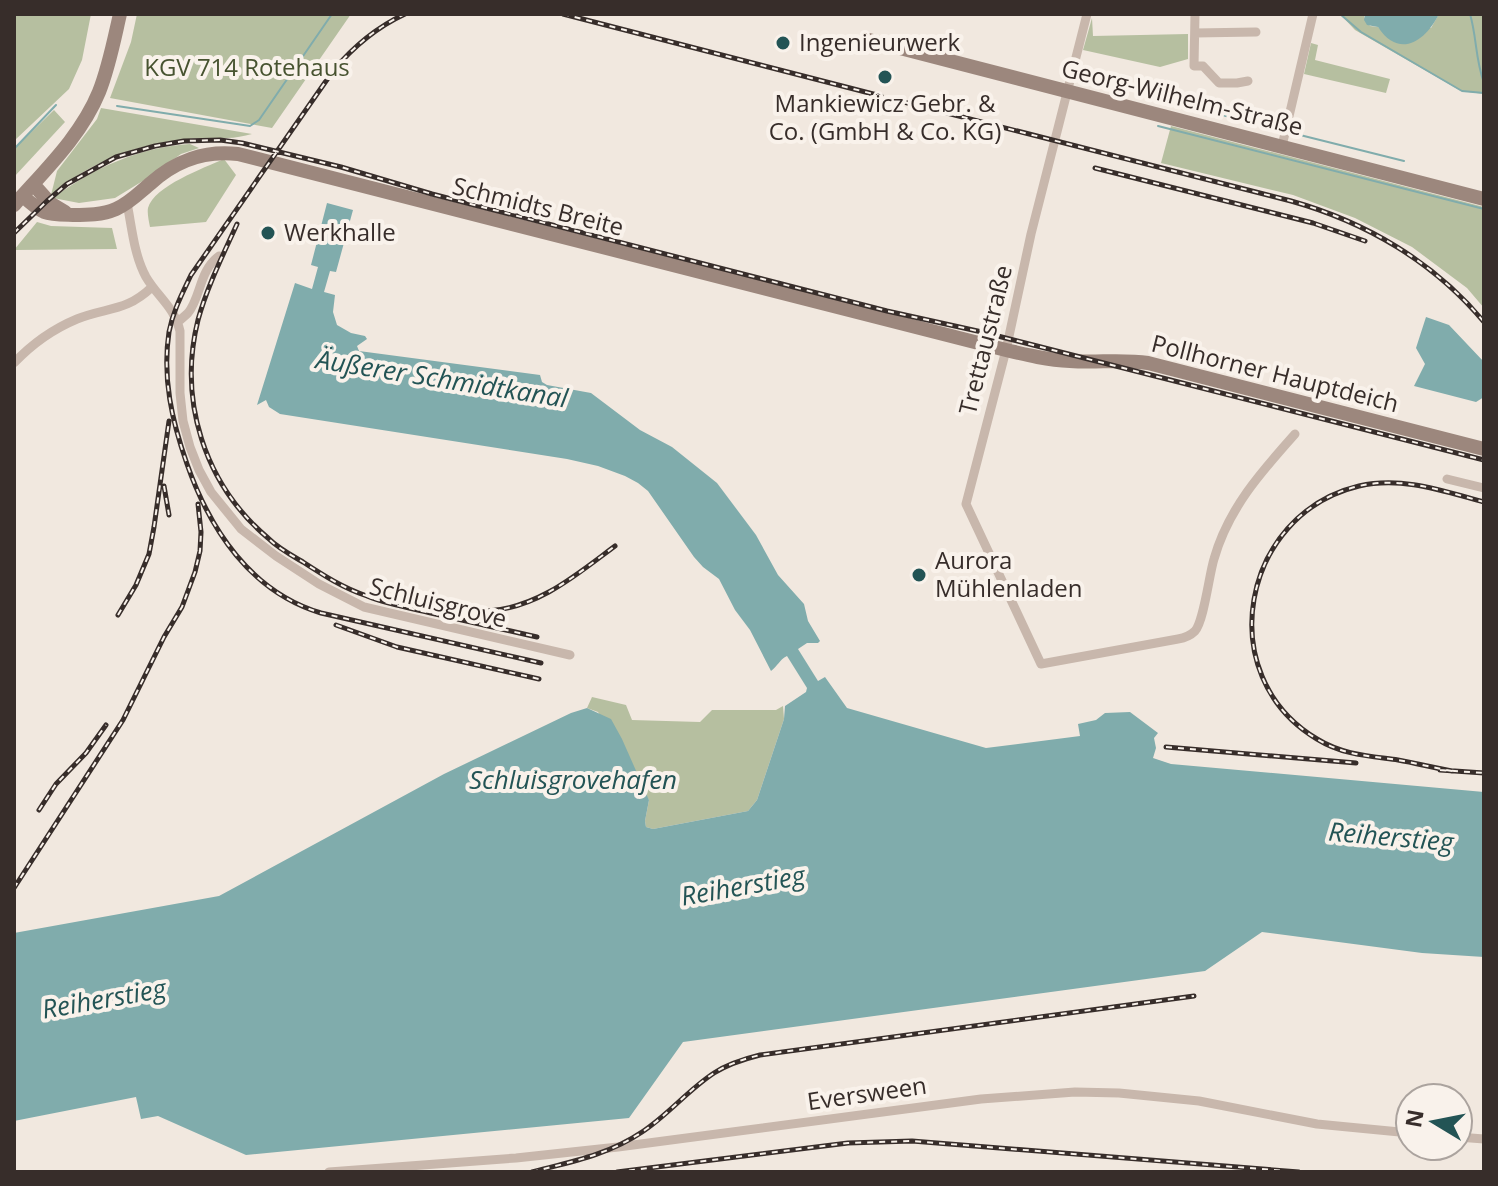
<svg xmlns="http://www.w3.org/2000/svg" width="1498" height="1186" font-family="'Open Sans',sans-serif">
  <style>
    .green { fill: #b6bfa0 }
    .water { fill: #80acac }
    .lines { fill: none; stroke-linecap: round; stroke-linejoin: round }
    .stream { stroke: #80acac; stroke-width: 2 }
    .minor { stroke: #c8b7ac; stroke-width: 9 }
    .secondary { stroke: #9c877d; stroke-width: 14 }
    .rail-casing { stroke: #372d2a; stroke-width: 5 }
    .rail { stroke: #f9f2eb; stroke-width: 2; stroke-dasharray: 6; stroke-linecap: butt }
    .poi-dot { fill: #235455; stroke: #f9f2eb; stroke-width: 3 }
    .labels { text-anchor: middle; stroke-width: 8; stroke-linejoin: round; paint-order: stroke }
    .poi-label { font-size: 24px; fill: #372d2a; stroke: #f9f2eb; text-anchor: start }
    .park-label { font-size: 24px; fill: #475330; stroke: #f9f2eb }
    .street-label { font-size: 24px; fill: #372d2a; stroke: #f9f2eb }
    .water-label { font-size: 26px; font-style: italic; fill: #235455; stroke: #f9f2eb }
  </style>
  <rect width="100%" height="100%" fill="#f1e8df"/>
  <path class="green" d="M 14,14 L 91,14 L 82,60 L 69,89 L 14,141 Z
    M 137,14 L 351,14 L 272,128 L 110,98 L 131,42 Z
    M 1340,14 L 1365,14 L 1364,17 L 1370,26 L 1378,27 L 1380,29 L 1431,28 L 1439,14 L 1484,14 L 1484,94 L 1461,91 L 1355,30 Z
    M 1092,18 L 1093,36 L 1188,34 L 1188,59 L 1160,67 L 1083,50 Z
    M 1311,43 L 1318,45 L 1315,60 L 1390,79 L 1386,93 L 1304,74 Z
    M 101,108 L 252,134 C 244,136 235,138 227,138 C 215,140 202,137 189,139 C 136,144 92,161 51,195 L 57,171 L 97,119 Z
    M 54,110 L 65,122 L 14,177 L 14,149 Z
    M 1171,126 L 1484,207 L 1484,308 L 1467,288 L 1412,247 L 1355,218 L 1293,195 L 1161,163 Z
    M 190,144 L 199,148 L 181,154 L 146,179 L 115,198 L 79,203 L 53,198 C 93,168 140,147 190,144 Z
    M 224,159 L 236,175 L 206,222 L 150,227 C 149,222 147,213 148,208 C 154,186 204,168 224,159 Z
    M 37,222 L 51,226 L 112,228 L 117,249 L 14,250 Z
    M 592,697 L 626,705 L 632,720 L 700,722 L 712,710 L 776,710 L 783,706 L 784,719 L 757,800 L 748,811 L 653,829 L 646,827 L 645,821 L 649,800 L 598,712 L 587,708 Z"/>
  <path class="water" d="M 1365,14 L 1439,14 C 1425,42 1399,59 1378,27 L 1367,25 L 1364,20 Z
    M 327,203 L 353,210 L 336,272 L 330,271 L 324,292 L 335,295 L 333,312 L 337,325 L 351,333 L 365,336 L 367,339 L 357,346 L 359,351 L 540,375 L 542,382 L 547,385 L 591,393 L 640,430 L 672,447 L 717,483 L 756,535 L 778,575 L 804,604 L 808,621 L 820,641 L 818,643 L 807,643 L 798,649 L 818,681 L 825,677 L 847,708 L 986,748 L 1080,736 L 1078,724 L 1096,720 L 1105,713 L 1130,712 L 1158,733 L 1154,738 L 1156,748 L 1153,758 L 1171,764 L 1484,792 L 1484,957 L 1422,953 L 1262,932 L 1205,971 L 683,1042 L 629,1118 L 246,1155 L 158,1116 L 141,1119 L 136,1097 L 14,1121 L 14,933 L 219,896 L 444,774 L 571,713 L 587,708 L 611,719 L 622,739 L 649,800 L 645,821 L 646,827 L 653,829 L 748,811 L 757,800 L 784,719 L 785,706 L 806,692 L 807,688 L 787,656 C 779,660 778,666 771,671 L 750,630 L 735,610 L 719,579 L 703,567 L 694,557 L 648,491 L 638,483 L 625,476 L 598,466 L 567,459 L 280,414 L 269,407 L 266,400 L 257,405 L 295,283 L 312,289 L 318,267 L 311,265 Z
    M 1426,317 L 1449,325 L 1484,362 L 1484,397 L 1476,402 L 1414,386 L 1425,364 L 1416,348 Z"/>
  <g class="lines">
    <path class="stream" d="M 1340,14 L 1361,32 L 1462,91 L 1484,93
      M 1470,14 C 1477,38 1475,58 1484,83
      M 1172,102 L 1276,129
      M 117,106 L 250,126 L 259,120 L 332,14
      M 1158,126 L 1484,209
      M 1292,133 L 1404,161
      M 14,149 L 56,105"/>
    <path class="minor" d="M 1087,14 L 1031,234 L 1006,350 L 966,504 L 1041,664 L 1178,639 C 1184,638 1190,636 1195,631 C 1204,621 1209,575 1214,559 C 1228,509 1261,472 1295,434
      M 1195,14 L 1194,66 L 1203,66 L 1219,83 L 1237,83 L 1248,81
      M 1195,33 L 1256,32
      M 1282,146 L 1313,14
      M 127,203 C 132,228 134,255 146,277 C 157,296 175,308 180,331 L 180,393 L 183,421 L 190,447 L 199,470 L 211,492 L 241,529 L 276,556 L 319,584 L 364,607 L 570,655
      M 178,322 C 181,319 185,316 188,313 C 201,297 199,271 219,256
      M 14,363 C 31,345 53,329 77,319 C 107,307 126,312 152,287
      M 1447,479 L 1484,488
      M 1458,1137 L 1484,1139
      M 329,1172 L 516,1158 L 618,1147 L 981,1099 L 1075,1092 L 1119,1093 L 1199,1101 L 1317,1124 L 1410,1133"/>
    <path class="secondary" d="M 869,40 L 1484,199
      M 33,184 L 50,203 L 65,212
      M 23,196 C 43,215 46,214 73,215 C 87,215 102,215 116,209 C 130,203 140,192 151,183 C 175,161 205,150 238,154 L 1006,350 C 1027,355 1048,360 1070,361 C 1096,363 1122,359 1148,363 L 1484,449
      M 14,205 C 45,170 81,136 99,92 C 109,67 114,40 120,14"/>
    <defs>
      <path id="rail" d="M 405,14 C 377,27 353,47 333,71 L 191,275 C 182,294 173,311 169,332 C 162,378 172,421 187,464 C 210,530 251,592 321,613 L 541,663
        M 563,14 L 881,96
        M 892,99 L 1291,201 C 1366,222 1434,262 1484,322
        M 1095,168 L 1313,223 L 1365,241
        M 237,224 C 223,255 207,287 198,320 C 178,400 204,484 268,538 C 278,548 291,555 303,562 C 323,575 343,588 367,596 C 387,604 409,608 431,613 C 466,621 502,629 537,637
        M 14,233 L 47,201 L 67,184 L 116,157 L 155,146 L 184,141 L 220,140 L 242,143 L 341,167 L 432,194 L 887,311 L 982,332 L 1484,460
        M 164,486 L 169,515
        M 456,610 C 466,611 477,612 487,611 C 538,608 576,575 615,546
        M 118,615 L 136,585 L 149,554 L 154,527 L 169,421
        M 336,625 L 397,647 L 539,679
        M 1166,747 L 1356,763
        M 1440,770 L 1484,773
        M 1452,771 C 1434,768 1416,763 1398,760 C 1369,756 1343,755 1317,739 C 1211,676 1241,514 1359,486 C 1402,476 1443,491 1484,502
        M 39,810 L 56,784 L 86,753 L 106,725
        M 14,888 L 123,720 L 164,637 L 182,607 L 195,572 L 200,551 L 201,532 L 198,504
        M 532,1172 C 570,1162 608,1155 642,1132 C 668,1115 688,1090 714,1073 C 728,1064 744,1059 760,1055 L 1194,996
        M 617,1172 L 848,1143 L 912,1141 L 1299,1172"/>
    </defs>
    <use href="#rail" class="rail-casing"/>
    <use href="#rail" class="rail"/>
  </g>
  <g class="poi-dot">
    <circle cx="783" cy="43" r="8"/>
    <circle cx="885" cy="77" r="8"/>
    <circle cx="268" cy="233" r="8"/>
    <circle cx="919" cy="575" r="8"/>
  </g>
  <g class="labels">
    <g class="poi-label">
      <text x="799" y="51">Ingenieurwerk</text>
      <text x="885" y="112" text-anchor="middle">Mankiewicz Gebr. &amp;<tspan x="885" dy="28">Co. (GmbH &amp; Co. KG)</tspan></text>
      <text x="284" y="241">Werkhalle</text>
      <text x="935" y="569">Aurora<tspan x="935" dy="28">Mühlenladen</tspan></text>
    </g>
    <g class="park-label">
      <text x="247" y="76">KGV 714 Rotehaus</text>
    </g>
    <g class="street-label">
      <text transform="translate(1182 98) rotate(14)" y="8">Georg-Wilhelm-Straße</text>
      <text transform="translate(538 207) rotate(14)" y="8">Schmidts Breite</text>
      <text transform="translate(986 340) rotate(-76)" y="8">Trettaustraße</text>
      <text transform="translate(1275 374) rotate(14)" y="8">Pollhorner Hauptdeich</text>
      <text transform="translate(438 603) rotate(14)" y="8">Schluisgrove</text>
      <text transform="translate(867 1094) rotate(-8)" y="8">Eversween</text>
    </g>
    <g class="water-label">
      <text transform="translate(442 379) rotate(9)" y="9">Äußerer Schmidtkanal</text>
      <text x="573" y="789">Schluisgrovehafen</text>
      <text transform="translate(1391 837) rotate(5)" y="9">Reiherstieg</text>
      <text transform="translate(743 886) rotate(-10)" y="9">Reiherstieg</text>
      <text transform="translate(104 999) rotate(-10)" y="9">Reiherstieg</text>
    </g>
  </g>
  <rect width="1498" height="1186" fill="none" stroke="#372d2a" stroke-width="32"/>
  <g transform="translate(1434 1122) rotate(280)"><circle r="38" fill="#f9f2eb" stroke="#aba39e" stroke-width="2"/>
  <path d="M0-6L14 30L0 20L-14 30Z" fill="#235455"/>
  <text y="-12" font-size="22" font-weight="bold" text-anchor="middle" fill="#372d2a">N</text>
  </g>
</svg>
